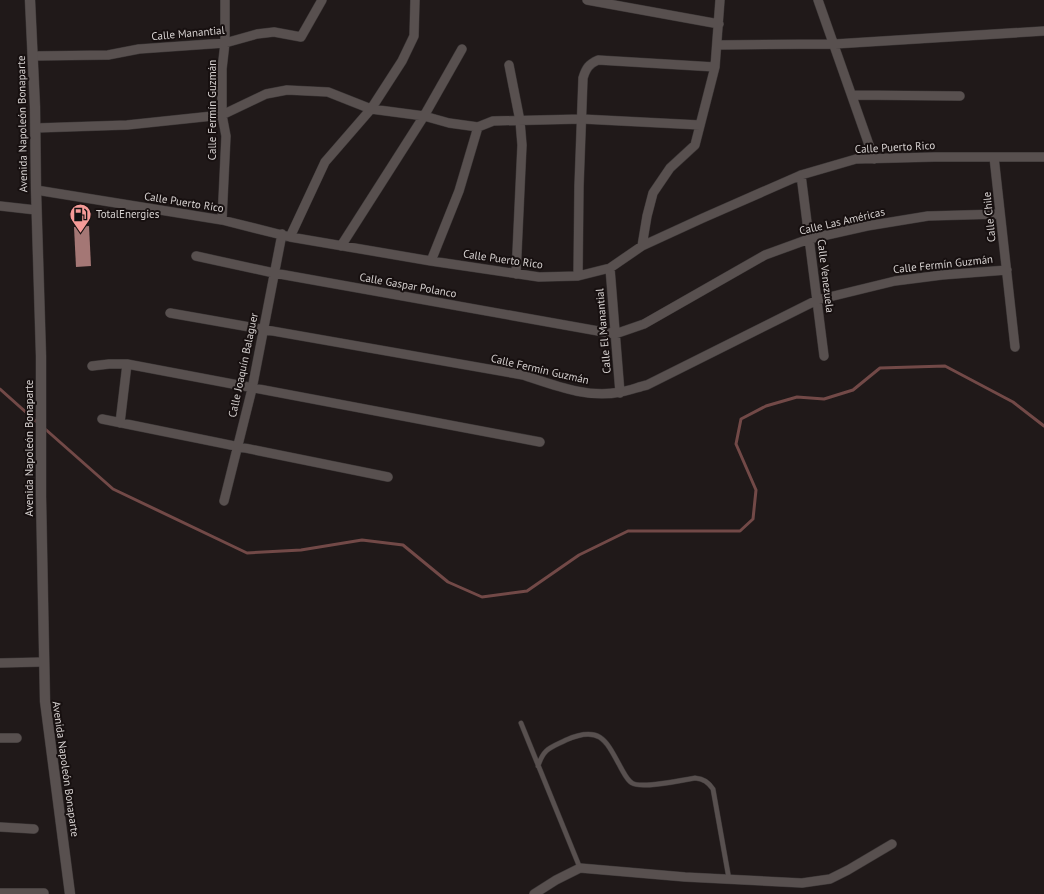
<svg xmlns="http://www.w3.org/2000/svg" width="1044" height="894" font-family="'PT Sans',sans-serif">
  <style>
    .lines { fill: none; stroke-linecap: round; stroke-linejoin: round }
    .stream { stroke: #724947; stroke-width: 3 }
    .building { fill: #a47775 }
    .lane-casing { stroke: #3b3636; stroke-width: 5.5 }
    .street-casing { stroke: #3b3636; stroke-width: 10 }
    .secondary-casing { stroke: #3b3636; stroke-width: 11 }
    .lane { stroke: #58504f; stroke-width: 4.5 }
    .street { stroke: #58504f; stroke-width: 9 }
    .secondary { stroke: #58504f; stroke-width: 10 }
    .labels { text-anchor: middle; stroke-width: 4; stroke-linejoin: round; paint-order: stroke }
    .street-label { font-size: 11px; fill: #d7d2d1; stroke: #171010 }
    .poi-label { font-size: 11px; fill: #d7d2d1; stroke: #171010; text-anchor: start }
  </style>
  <rect width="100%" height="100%" fill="#201919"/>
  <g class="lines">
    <path class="stream" d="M 0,389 L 38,423
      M 44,428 L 113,489 L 247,553 L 301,550 L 362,540 L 403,545 L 448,582 L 482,597 L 527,591 L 579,555 L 628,531 L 740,531 L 753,519 L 756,490 L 736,444 L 741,419 L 766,406 L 797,397 L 824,399 L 853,390 L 880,368 L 945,366 L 1013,402 L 1044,426"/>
  </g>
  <path class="building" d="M 89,226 L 91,266 L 76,267 L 74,227 Z"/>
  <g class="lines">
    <defs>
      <path id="lane" d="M 521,723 L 580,868
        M 538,766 C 544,748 550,748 566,740 C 600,725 606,740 621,768 C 624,773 627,780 632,783 C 641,789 683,780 695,778 C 704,779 708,782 713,789 L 729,879"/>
      <path id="street" d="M 587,0 L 719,24
        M 818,0 L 874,159
        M 717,45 L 835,44 L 1044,31
        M 33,56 L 108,55 L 139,49 L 225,43 L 257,34 L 274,32 L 301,37 L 322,0
        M 509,65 L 520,121 L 522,145 L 516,274
        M 852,95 L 960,96
        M 36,128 L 127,125 L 222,115 L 266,94 L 287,90 L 328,92 L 371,109 L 424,116 L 449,123 L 478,127 L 493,121 L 582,119 L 700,125
        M 994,157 L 1015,347
        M 801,175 L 824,356
        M 36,190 L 222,220 L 290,237 L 431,261 L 539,277 L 578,276 L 610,268 L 642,246 L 703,218 L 801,175 L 856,159 L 935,157 L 1044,157
        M 0,206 L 36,210
        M 222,220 L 226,136 L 222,115 L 222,69 L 225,43 L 225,0
        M 290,237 L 325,162 L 371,109 L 402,61 L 414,36 L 415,0
        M 341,246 L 424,116 L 462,49
        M 642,246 L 647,216 L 653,193 L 670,168 L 695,145 L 715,67 L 720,0
        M 196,256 L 274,273 L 615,334 L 644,324 L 765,255 L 809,239 L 867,226 L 928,216 L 1000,214
        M 431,261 L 459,191 L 478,127
        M 610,268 L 620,393
        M 578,276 L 579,186 L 583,78 C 586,68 589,64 598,60 L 715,67
        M 170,313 L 523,375 C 554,385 588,399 620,392 C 629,391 638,387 647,385 L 817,300 L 895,281 L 942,275 L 1007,270
        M 92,366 L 109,364 L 127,364 L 540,442
        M 102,419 L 388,477
        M 120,423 L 127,364
        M 224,501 L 252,389 L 282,234
        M 0,663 L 43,662
        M 0,738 L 17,738
        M 0,827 L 34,829
        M 0,893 L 44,893
        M 534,894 L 556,880 L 580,868 L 685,877 L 802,883 L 830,879 L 848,870 L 892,844"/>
      <path id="secondary" d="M 30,0 L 35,107 L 36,190 L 41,356 L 41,496 L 45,701 L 70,894"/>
    </defs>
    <use href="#lane" class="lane-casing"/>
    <use href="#street" class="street-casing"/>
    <use href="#secondary" class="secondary-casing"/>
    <use href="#lane" class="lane"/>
    <use href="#street" class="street"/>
    <use href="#secondary" class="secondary"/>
  </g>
  <defs>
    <symbol id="fuel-pin" viewBox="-11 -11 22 30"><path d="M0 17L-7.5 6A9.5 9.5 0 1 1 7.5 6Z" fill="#f59b98" stroke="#171010"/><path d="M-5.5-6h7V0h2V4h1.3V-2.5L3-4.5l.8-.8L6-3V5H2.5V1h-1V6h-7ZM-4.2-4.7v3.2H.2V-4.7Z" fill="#111"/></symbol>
  </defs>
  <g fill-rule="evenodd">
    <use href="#fuel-pin" x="68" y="202" width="25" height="34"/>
  </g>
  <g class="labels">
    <g class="street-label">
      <text transform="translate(188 33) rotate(-5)" y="4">Calle Manantial</text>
      <text transform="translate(212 110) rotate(-90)" y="4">Calle Fermín Guzmán</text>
      <text transform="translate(22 124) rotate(-91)" y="4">Avenida Napoleón Bonaparte</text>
      <text transform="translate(895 147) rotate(-3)" y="4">Calle Puerto Rico</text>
      <text transform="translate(184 202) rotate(9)" y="4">Calle Puerto Rico</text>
      <text transform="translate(989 217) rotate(-96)" y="4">Calle Chile</text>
      <text transform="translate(842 221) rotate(-13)" y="4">Calle Las Américas</text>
      <text transform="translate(503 259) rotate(8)" y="4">Calle Puerto Rico</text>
      <text transform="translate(943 264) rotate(-6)" y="4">Calle Fermín Guzmán</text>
      <text transform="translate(826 276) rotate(83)" y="4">Calle Venezuela</text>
      <text transform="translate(408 285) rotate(10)" y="4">Calle Gaspar Polanco</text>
      <text transform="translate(603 331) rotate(-95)" y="4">Calle El Manantial</text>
      <text transform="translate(243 365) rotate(-78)" y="4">Calle Joaquín Balaguer</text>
      <text transform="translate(540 369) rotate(13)" y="4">Calle Fermín Guzmán</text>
      <text transform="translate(29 448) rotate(-90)" y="4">Avenida Napoleón Bonaparte</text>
      <text transform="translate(66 769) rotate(82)" y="4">Avenida Napoleón Bonaparte</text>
    </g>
    <g class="poi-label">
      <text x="96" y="218">TotalEnergies</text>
    </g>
  </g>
</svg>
